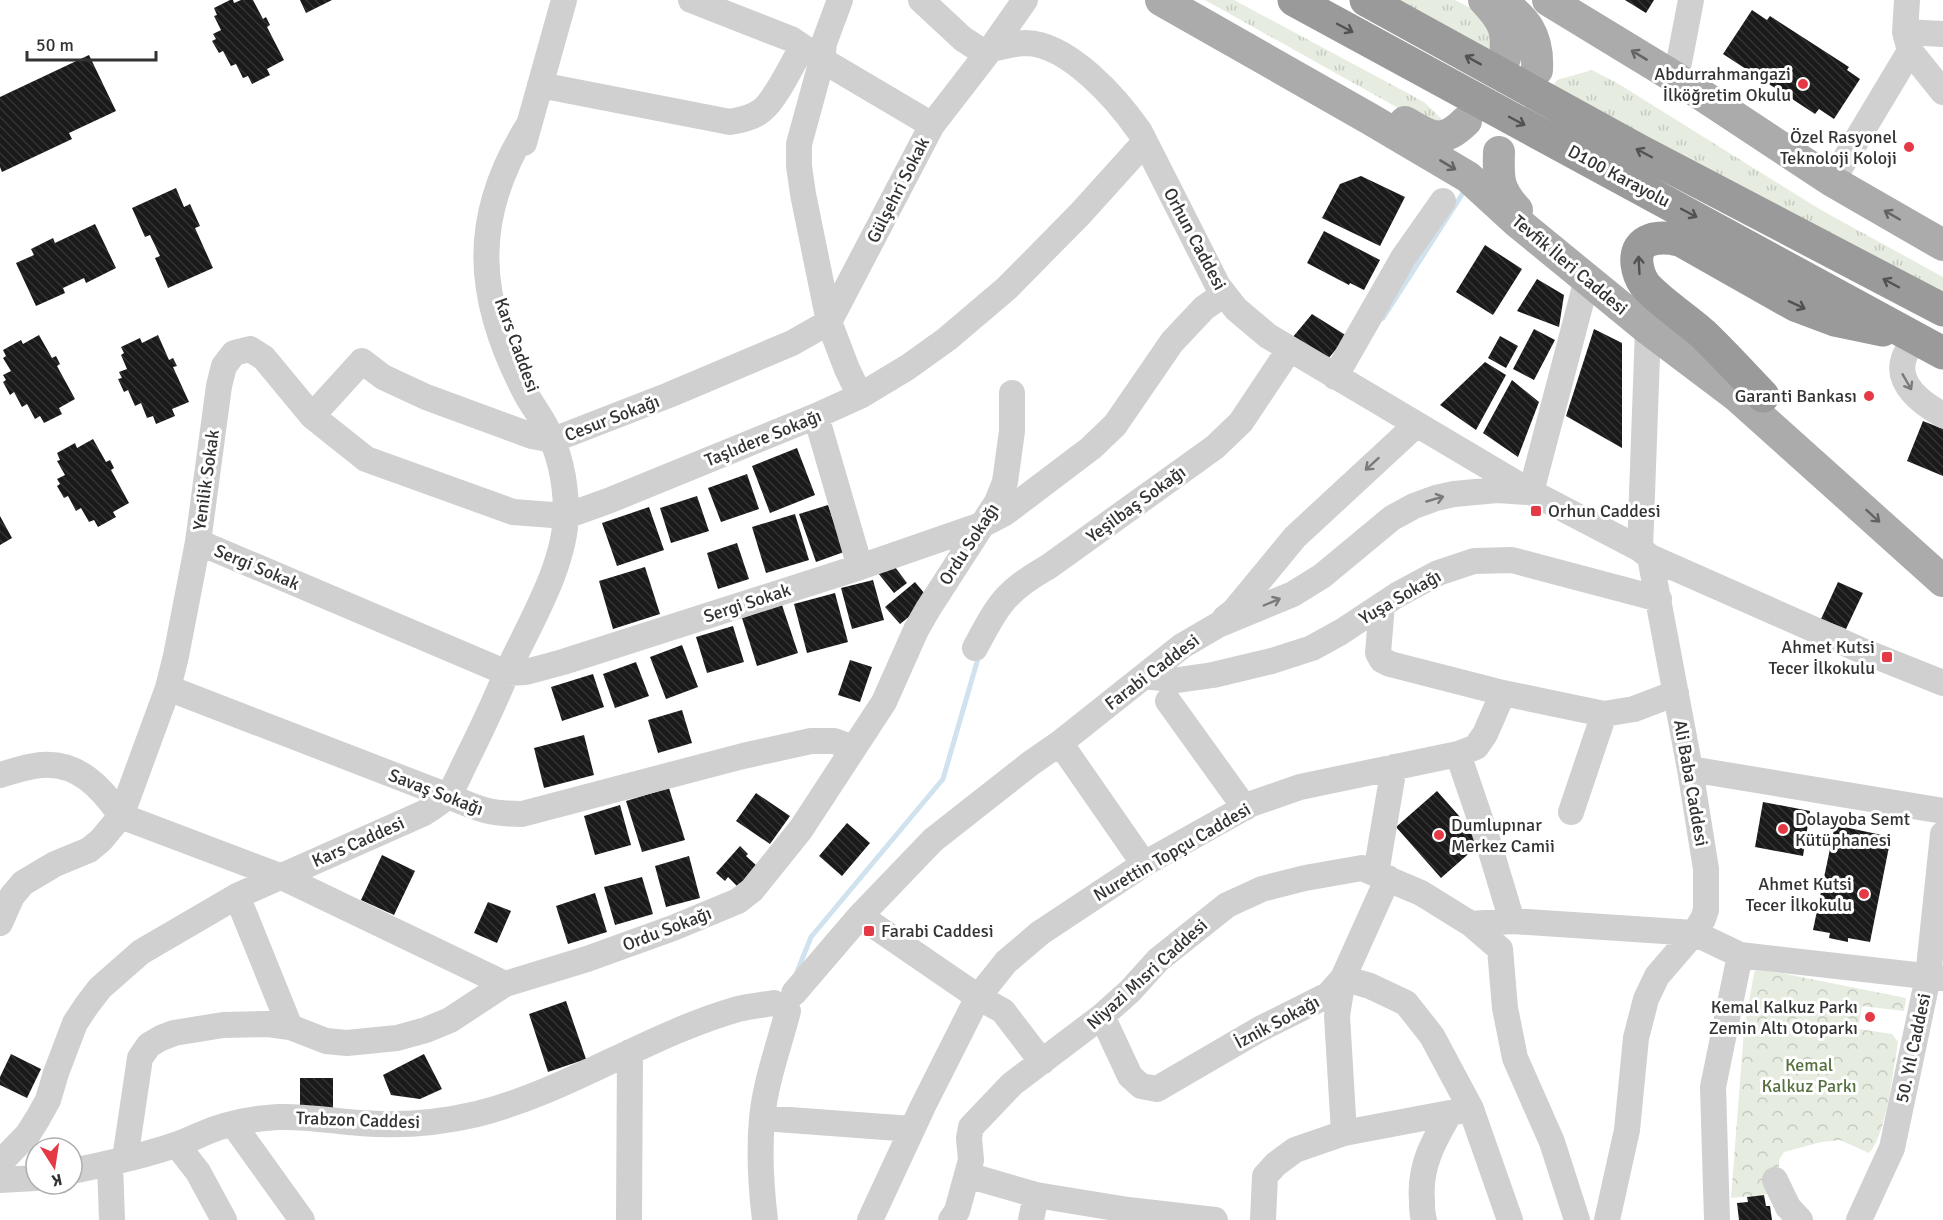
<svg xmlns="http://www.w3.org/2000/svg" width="1943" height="1220" font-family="Signika,sans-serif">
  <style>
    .grass { fill: url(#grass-tufts) }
    .park { fill: url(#park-crowns) }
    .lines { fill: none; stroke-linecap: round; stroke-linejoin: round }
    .stream { stroke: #cfe2ee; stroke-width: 5 }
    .building { fill: url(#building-back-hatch) }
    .minor { stroke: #d0d0d0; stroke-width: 26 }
    .major { stroke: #ababab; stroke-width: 32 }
    .highway { stroke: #9a9a9a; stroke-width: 33 }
    .oneway { stroke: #525252 }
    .oneway2 { stroke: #636363 }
    .oneway3 { stroke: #7a7a7a }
    .poi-dot { fill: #e63946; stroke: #fff; stroke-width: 2 }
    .labels { text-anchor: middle; stroke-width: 6; stroke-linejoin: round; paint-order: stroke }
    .poi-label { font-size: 18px; fill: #333; stroke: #fff; text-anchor: end }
    .street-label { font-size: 18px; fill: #333; stroke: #fff }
    .park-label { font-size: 18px; fill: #56703f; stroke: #fff }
  </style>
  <defs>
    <pattern id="grass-tufts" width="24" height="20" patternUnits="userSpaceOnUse" patternTransform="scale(1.5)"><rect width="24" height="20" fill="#e6ecdf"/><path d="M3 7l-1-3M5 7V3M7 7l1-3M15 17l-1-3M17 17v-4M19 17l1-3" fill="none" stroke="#c6cbc0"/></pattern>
    <pattern id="park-crowns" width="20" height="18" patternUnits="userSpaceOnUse" patternTransform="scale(1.5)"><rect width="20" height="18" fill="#e6ecdf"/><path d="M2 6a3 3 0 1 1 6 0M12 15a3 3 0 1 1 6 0" fill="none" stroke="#c6cbc0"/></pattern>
    <pattern id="building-back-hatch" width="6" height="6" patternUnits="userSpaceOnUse" patternTransform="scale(1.5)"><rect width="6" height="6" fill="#1a1a1a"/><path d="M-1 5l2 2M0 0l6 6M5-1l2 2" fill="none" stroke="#333"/></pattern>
  </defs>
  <rect width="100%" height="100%" fill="#fff"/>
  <path class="grass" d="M 1205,0 L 1234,0 L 1424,102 L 1447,124 L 1441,132 Z
    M 1390,0 L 1455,0 L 1474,10 L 1499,30 L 1495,55 Z
    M 1592,70 L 1617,83 L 1821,210 L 1943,277 L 1943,295 L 1549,91 L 1557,80 Z"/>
  <path class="park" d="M 1755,968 L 1906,998 L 1904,1011 L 1862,1006 L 1858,1029 L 1892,1034 L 1898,1042 C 1893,1069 1887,1134 1869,1153 L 1840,1140 L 1821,1142 L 1784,1152 L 1779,1160 L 1779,1179 L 1768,1194 L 1731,1198 L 1744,1030 Z"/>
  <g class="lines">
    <path class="stream" d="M 1383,318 L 1463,193
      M 797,972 L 811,937 L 943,779 L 979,655"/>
  </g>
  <path class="building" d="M 230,0 L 233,0 L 234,3 L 241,0 L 253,0 L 263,19 L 266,17 L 270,25 L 267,27 L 284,60 L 267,69 L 270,75 L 252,84 L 248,76 L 243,78 L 236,64 L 231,66 L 223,51 L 219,53 L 212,41 L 216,39 L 213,34 L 221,30 L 214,16 L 217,15 L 214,8 Z
    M 300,0 L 332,0 L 306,13 Z
    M 1625,0 L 1654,0 L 1646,13 Z
    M 1752,10 L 1767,20 L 1770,16 L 1849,67 L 1847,70 L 1860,79 L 1834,119 L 1819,109 L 1815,114 L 1723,54 Z
    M 89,55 L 116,111 L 69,133 L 72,139 L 2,172 L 0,167 L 0,97 Z
    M 1361,176 L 1405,197 L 1380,246 L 1322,218 L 1340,184 Z
    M 176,188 L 184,207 L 190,204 L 200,226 L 195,228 L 213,268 L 168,288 L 155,258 L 160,256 L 150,235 L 145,237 L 132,208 Z
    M 95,224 L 116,268 L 86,283 L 84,278 L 63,288 L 65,293 L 36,306 L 16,263 L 34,255 L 31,249 L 53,238 L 55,243 Z
    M 1324,231 L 1380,260 L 1364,290 L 1350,283 L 1349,285 L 1307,263 Z
    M 1485,245 L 1522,269 L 1493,315 L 1456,292 Z
    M 1537,279 L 1564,295 L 1559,327 L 1517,311 Z
    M 1312,314 L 1347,336 L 1328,359 L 1292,338 Z
    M 1534,329 L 1555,340 L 1534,380 L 1513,369 Z
    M 1594,329 L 1622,343 L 1622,448 L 1566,416 Z
    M 39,335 L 52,358 L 56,356 L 60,364 L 57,366 L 75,399 L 59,408 L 62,414 L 44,423 L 40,416 L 35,419 L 27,404 L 22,407 L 14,392 L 10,395 L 3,382 L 6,380 L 3,375 L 11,371 L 3,358 L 6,356 L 3,350 L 21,340 L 23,344 Z
    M 158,335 L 169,360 L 173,358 L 177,366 L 173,367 L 189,402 L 172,409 L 175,416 L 156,424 L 153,416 L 147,418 L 141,403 L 135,406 L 128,390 L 124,392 L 118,379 L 122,378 L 119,372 L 127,369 L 121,355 L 124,353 L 121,347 L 140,338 L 142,343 Z
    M 1500,336 L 1518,346 L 1506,368 L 1488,358 Z
    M 1485,362 L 1506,375 L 1476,430 L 1440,405 Z
    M 1512,380 L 1539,402 L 1518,457 L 1483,433 Z
    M 1923,421 L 1943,429 L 1943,476 L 1907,461 Z
    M 93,439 L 106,462 L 110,460 L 114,468 L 111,470 L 129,503 L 113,512 L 116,517 L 98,527 L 94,520 L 89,522 L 81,508 L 76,511 L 68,496 L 64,498 L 57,486 L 60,484 L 57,479 L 65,475 L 57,461 L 60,460 L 57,453 L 75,443 L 77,448 Z
    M 797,448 L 815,495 L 770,513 L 752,466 Z
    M 747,474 L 759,509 L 721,522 L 708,488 Z
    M 697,496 L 709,531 L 671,543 L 660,508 Z
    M 828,505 L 844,552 L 816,562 L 799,514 Z
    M 649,507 L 664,550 L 617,566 L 602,523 Z
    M 795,514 L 809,560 L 766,573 L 752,527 Z
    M 0,516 L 12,538 L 0,545 Z
    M 737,543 L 749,579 L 718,589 L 707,553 Z
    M 892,563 L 907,583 L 894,593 L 878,573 Z
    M 645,567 L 660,614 L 613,629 L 599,581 Z
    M 873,580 L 884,620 L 852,629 L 841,588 Z
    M 915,582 L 930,600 L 900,624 L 885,607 Z
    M 1838,582 L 1863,593 L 1846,629 L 1821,619 Z
    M 835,593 L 848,642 L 807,653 L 794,604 Z
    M 782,605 L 798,653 L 757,666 L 742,618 Z
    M 733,626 L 744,662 L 707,673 L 696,637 Z
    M 682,645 L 698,687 L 666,699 L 650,657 Z
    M 850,660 L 872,667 L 860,702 L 838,695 Z
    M 636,662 L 649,696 L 615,708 L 603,674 Z
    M 593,674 L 604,707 L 562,721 L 551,687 Z
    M 682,710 L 692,743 L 658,753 L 648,720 Z
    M 584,735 L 594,775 L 544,788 L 534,748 Z
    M 669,788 L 685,840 L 642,852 L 626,801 Z
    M 1437,791 L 1482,842 L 1441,878 L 1396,827 Z
    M 756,793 L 790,816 L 770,844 L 736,821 Z
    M 1763,802 L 1810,811 L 1803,856 L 1755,847 Z
    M 620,805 L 631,845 L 595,855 L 584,816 Z
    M 847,823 L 870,843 L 842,876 L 819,856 Z
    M 1835,825 L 1891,837 L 1870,942 L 1848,938 L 1848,942 L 1829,938 L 1830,933 L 1813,930 Z
    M 740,846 L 748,854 L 746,856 L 757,866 L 738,887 L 728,877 L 725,881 L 716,873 Z
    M 382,855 L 415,871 L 394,915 L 361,900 Z
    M 689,856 L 700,898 L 666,907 L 655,866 Z
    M 642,877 L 653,914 L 615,925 L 604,887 Z
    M 595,893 L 607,932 L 568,944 L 556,906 Z
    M 488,902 L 511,911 L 497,943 L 474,933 Z
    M 566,1001 L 586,1059 L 548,1072 L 529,1014 Z
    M 11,1054 L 41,1069 L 27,1098 L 0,1085 L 0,1077 Z
    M 424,1054 L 442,1089 L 420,1099 L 391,1095 L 383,1075 Z
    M 300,1078 L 333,1078 L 333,1114 L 300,1114 Z
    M 1764,1195 L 1766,1206 L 1770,1206 L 1772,1220 L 1739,1220 L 1737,1203 L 1748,1202 L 1747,1197 Z"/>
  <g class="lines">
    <path class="minor" d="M 691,0 L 791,39 L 822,60 L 932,125
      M 921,0 L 963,39 L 980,50 C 995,50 1010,43 1026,43 C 1069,44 1117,99 1140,132 L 1218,286 L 1236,309 L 1268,336 L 1531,492 L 1640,549
      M 1907,0 L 1905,32 L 1910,51 L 1943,92
      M 1905,32 L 1943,34
      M 1676,78 L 1691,0
      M 540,85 L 730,122 C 740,120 752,118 761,111 C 775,101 793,63 802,47
      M 524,143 L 564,0
      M 1832,181 L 1910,51
      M 1916,338 C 1912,344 1906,351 1904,358 C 1895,384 1923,404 1943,415
      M 1335,377 L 1403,258 L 1443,201
      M 860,396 L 847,369 L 829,322 L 932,125 L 990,50 L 1025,0
      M 312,416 L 362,361 L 383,377 L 426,397 L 532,436 L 553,440 L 669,395 L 792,343 L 829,322 L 803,194 L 799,166 L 799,144 L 822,60 L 824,43 L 840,0
      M 816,416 L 860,567
      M 1531,492 L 1587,279
      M 198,542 L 507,673 L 526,672 L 563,662 L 860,567 L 984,524 L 1005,513 L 1091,448 L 1115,425 L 1172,342 L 1204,308 L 1224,294
      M 1650,557 L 1858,649 L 1943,683
      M 1382,605 L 1378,653 L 1382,660 L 1390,664 L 1503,693
      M 1225,618 L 1234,611 L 1295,537 L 1416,425
      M 975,648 C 998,605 1005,591 1048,567 L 1215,447 L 1241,422 L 1289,350
      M 1145,676 L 1178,680 L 1213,675 L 1272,661 L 1312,648 L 1341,632 L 1397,595 L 1438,573 L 1474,561 L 1512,560 L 1659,599
      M 168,688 L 448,796 C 479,809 488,814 522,814 L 743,756 L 811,741 L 834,741 L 853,748
      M 1168,701 L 1245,808
      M 1060,743 L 1144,864
      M 1458,754 L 1490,848 L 1512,921
      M 1690,769 L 1943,811
      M 0,775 C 13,771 28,766 42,765 C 78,762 102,788 121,816
      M 1571,812 L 1604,714
      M 121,816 L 282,877 L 505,984
      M 1376,873 L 1394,767
      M 237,896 L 290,1027
      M 860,916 L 978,997 L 1003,1011 L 1042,1062
      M 0,923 L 12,896 L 23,883 L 55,864 L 89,850 L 101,840 L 121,816 L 168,688 L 176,656 L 198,542 L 219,386 L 224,366 L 234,353 L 250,349 L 264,358 L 312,416 L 366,459 L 513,512 L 566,516 L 608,501 L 816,416 L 860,396 L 908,367 L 947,339 L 1007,288 L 1080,214 L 1145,142
      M 1471,924 L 1512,921 L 1694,933 L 1740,955 L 1943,978
      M 794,993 L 860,916 L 933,840 L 1031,763 L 1060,743 L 1182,646 L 1218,625 L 1293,594 L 1322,576 L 1392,518 L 1414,506 L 1436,498 L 1454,494 L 1497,490 L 1528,492
      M 1102,1016 L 1130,1076 L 1141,1086 L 1157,1089 L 1260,1029 L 1328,995 L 1343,978 L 1370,986 L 1406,1003 L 1432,1036 L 1471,1109
      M 762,1118 L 912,1129
      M 233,1124 L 302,1220
      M 1344,1133 L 1337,1016 L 1343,978 L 1388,878
      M 177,1145 L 198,1172 L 224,1220
      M 125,1159 L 140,1058 L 149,1045 L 161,1038 L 174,1033 L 223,1025 L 268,1024 L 290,1027 L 326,1041 L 347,1043 L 397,1038 L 426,1030 L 450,1020 L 505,984 L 587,959 L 673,928 L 738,901 L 752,890 L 801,829 L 884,702 L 916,630 L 928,609 L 997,502 L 1005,482 L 1012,431 L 1012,393
      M 0,1163 L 28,1134 L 38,1118 L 48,1100 L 56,1073 L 75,1023 L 87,1005 L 100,988 L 141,952 L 237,896 L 424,813 C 432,808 440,803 446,797 C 454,789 459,775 464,765 C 478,737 492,708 504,679 C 526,629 565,569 566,514 C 566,484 560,453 546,427 C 540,415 531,404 525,392 C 476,298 470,218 528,126
      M 110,1163 L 112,1220
      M 72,1171 C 107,1164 144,1156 178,1144 C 193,1139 208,1130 224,1126 C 241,1121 260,1118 278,1117 C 305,1116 333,1121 360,1123 C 398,1126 439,1123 477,1114 C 569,1091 647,1035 738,1009 C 749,1006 762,1005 774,1003
      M 967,1175 L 1036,1195 L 1128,1210 L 1215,1220
      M 0,1180 L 36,1178
      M 1775,1180 L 1788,1207 L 1800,1220
      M 629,1220 L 630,1052
      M 765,1220 C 761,1187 759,1152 762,1119 C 765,1083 779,1046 788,1011
      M 870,1220 L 923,1106 L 978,997 L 1006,962 L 1040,933 L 1144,864 L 1251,804 L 1300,787 L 1458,754 L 1476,747 L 1485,734 L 1503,693 L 1604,714 L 1634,709 L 1676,693
      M 951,1220 L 957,1211 L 971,1160 L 969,1138 L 971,1127 L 1012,1084 L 1102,1016 L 1130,991 L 1158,960 L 1227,905 L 1262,889 L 1305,878 L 1362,868 L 1421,893 L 1471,924 L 1500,949 L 1505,1008 L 1515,1058 L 1552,1142 L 1577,1220
      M 1031,1220 L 1036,1195
      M 1263,1220 L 1265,1176 L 1276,1164 L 1295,1150 L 1344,1133 L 1471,1109 L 1510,1220
      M 1424,1220 C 1422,1214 1422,1208 1422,1201 C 1419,1167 1433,1142 1450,1113
      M 1607,1220 L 1627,1130 L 1636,1038 L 1646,999 L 1657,976 L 1694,933 L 1703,919 L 1706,910 L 1706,869 L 1690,769 L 1650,557 L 1640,549 L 1648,329
      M 1717,1220 L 1713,1087 L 1740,955
      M 1859,1220 L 1892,1148 L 1928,977 L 1943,834"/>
    <path class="major" d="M 1161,0 L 1370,119 L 1468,177 L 1516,221 L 1648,329 L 1738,397 L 1943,581
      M 1484,0 C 1504,21 1508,30 1505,58
      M 1498,0 C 1526,18 1539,36 1537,70
      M 1548,0 L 1676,78 L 1832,181 L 1943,245
      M 1405,122 C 1432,138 1442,145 1466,121
      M 1499,152 C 1498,179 1498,190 1517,210"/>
    <path class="highway" d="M 1294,0 L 1943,353
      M 1366,0 L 1640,151 L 1943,310
      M 1763,396 C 1743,375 1723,353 1702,333 C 1685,318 1659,301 1645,285 C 1640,278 1638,272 1637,264 C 1634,236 1661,236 1680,240 L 1795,305 L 1835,320 L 1883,330"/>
  </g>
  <defs><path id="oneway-shaft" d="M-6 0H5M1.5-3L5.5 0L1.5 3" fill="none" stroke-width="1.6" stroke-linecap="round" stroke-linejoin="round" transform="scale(1.5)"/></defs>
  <g class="oneway">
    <use href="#oneway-shaft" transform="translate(1345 28) rotate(28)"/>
    <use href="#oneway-shaft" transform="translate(1473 60) rotate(-151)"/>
    <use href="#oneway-shaft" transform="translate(1517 121) rotate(28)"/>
    <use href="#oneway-shaft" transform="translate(1644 153) rotate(-152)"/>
    <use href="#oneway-shaft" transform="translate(1689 213) rotate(28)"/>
    <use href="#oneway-shaft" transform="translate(1639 265) rotate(-93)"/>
    <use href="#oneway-shaft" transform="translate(1891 283) rotate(-152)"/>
    <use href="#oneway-shaft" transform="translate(1797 305) rotate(25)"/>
  </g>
  <g class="oneway2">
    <use href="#oneway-shaft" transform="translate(1639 55) rotate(-149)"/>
    <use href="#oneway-shaft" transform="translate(1448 165) rotate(31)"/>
    <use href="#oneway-shaft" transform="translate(1892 215) rotate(-150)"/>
    <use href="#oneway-shaft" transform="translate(1873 516) rotate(42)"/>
  </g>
  <g class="oneway3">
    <use href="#oneway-shaft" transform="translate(1907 382) rotate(60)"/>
    <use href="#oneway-shaft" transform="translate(1372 464) rotate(138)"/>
    <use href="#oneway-shaft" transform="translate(1435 499) rotate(-16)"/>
    <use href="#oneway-shaft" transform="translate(1272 602) rotate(-23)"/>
  </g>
  <g class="poi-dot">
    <circle cx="1803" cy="84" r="6"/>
    <circle cx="1909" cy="147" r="6"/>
    <circle cx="1869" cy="396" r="6"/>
    <rect x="1530" y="505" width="12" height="12" rx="3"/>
    <rect x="1881" y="651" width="12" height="12" rx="3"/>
    <circle cx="1783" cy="829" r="6"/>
    <circle cx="1439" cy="835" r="6"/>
    <circle cx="1864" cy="894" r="6"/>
    <rect x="863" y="925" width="12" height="12" rx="3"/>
    <circle cx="1870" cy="1017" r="6"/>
  </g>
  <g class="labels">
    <g class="poi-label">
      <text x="1791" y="80">Abdurrahmangazi<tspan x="1791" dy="21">İlköğretim Okulu</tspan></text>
      <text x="1897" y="143">Özel Rasyonel<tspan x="1897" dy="21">Teknoloji Koloji</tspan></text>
      <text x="1857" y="402">Garanti Bankası</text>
      <text x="1548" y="517" text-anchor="start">Orhun Caddesi̇</text>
      <text x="1875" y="653">Ahmet Kutsi̇<tspan x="1875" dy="21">Tecer İlkokulu</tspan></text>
      <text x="1795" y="825" text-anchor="start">Dolayoba Semt<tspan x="1795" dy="21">Kütüphanesi</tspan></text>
      <text x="1451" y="831" text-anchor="start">Dumlupınar<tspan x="1451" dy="21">Merkez Camii</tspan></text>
      <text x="1852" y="890">Ahmet Kutsi<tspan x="1852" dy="21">Tecer İlkokulu</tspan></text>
      <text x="881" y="937" text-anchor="start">Farabi̇ Caddesi̇</text>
      <text x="1858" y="1013">Kemal Kalkuz Parkı<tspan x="1858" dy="21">Zemin Altı Otoparkı</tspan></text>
    </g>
    <g class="street-label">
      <text transform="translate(1619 176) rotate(28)" y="6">D100 Karayolu</text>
      <text transform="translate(898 190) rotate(-63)" y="6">Gülşehri Sokak</text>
      <text transform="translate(1195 239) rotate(62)" y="6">Orhun Caddesi</text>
      <text transform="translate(1570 265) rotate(40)" y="6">Tevfik İleri Caddesi</text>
      <text transform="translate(517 345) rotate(70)" y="6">Kars Caddesi</text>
      <text transform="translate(612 418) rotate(-21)" y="6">Cesur Sokağı</text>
      <text transform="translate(763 438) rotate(-22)" y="6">Taşlıdere Sokağı</text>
      <text transform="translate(206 480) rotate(-82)" y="6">Yenilik Sokak</text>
      <text transform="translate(1136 504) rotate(-36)" y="6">Yeşilbaş Sokağı</text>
      <text transform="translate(969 544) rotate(-57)" y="6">Ordu Sokağı</text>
      <text transform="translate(257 567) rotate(23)" y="6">Sergi Sokak</text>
      <text transform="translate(1400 597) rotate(-30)" y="6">Yuşa Sokağı</text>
      <text transform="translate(747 603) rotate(-18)" y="6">Sergi Sokak</text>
      <text transform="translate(1152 672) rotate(-37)" y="6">Farabi Caddesi</text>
      <text transform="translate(1691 783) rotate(80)" y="6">Ali Baba Caddesi</text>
      <text transform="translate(436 792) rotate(21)" y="6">Savaş Sokağı</text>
      <text transform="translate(358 842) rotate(-24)" y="6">Kars Caddesi</text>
      <text transform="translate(1172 852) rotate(-30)" y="6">Nurettin Topçu Caddesi</text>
      <text transform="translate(667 929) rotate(-21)" y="6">Ordu Sokağı</text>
      <text transform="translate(1147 974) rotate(-42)" y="6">Niyazi Mısri Caddesi</text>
      <text transform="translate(1277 1022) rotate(-28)" y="6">İznik Sokağı</text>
      <text transform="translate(1913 1048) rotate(-78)" y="6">50. Yıl Caddesi</text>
      <text transform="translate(358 1120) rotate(2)" y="6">Trabzon Caddesi</text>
    </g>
    <g class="park-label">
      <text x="1809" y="1071">Kemal<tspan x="1809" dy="21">Kalkuz Parkı</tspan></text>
    </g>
  </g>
  <g transform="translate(54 1166) rotate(168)"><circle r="28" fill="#ffffff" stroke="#adadad" stroke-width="1.5"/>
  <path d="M0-4.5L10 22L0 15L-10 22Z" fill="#e63946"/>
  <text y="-9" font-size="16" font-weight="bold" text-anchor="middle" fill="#333333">K</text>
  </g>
  <path d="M27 51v9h129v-9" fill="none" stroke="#333333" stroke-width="3"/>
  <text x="36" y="51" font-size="18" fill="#333333" stroke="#ffffff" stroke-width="4.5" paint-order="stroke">50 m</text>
</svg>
